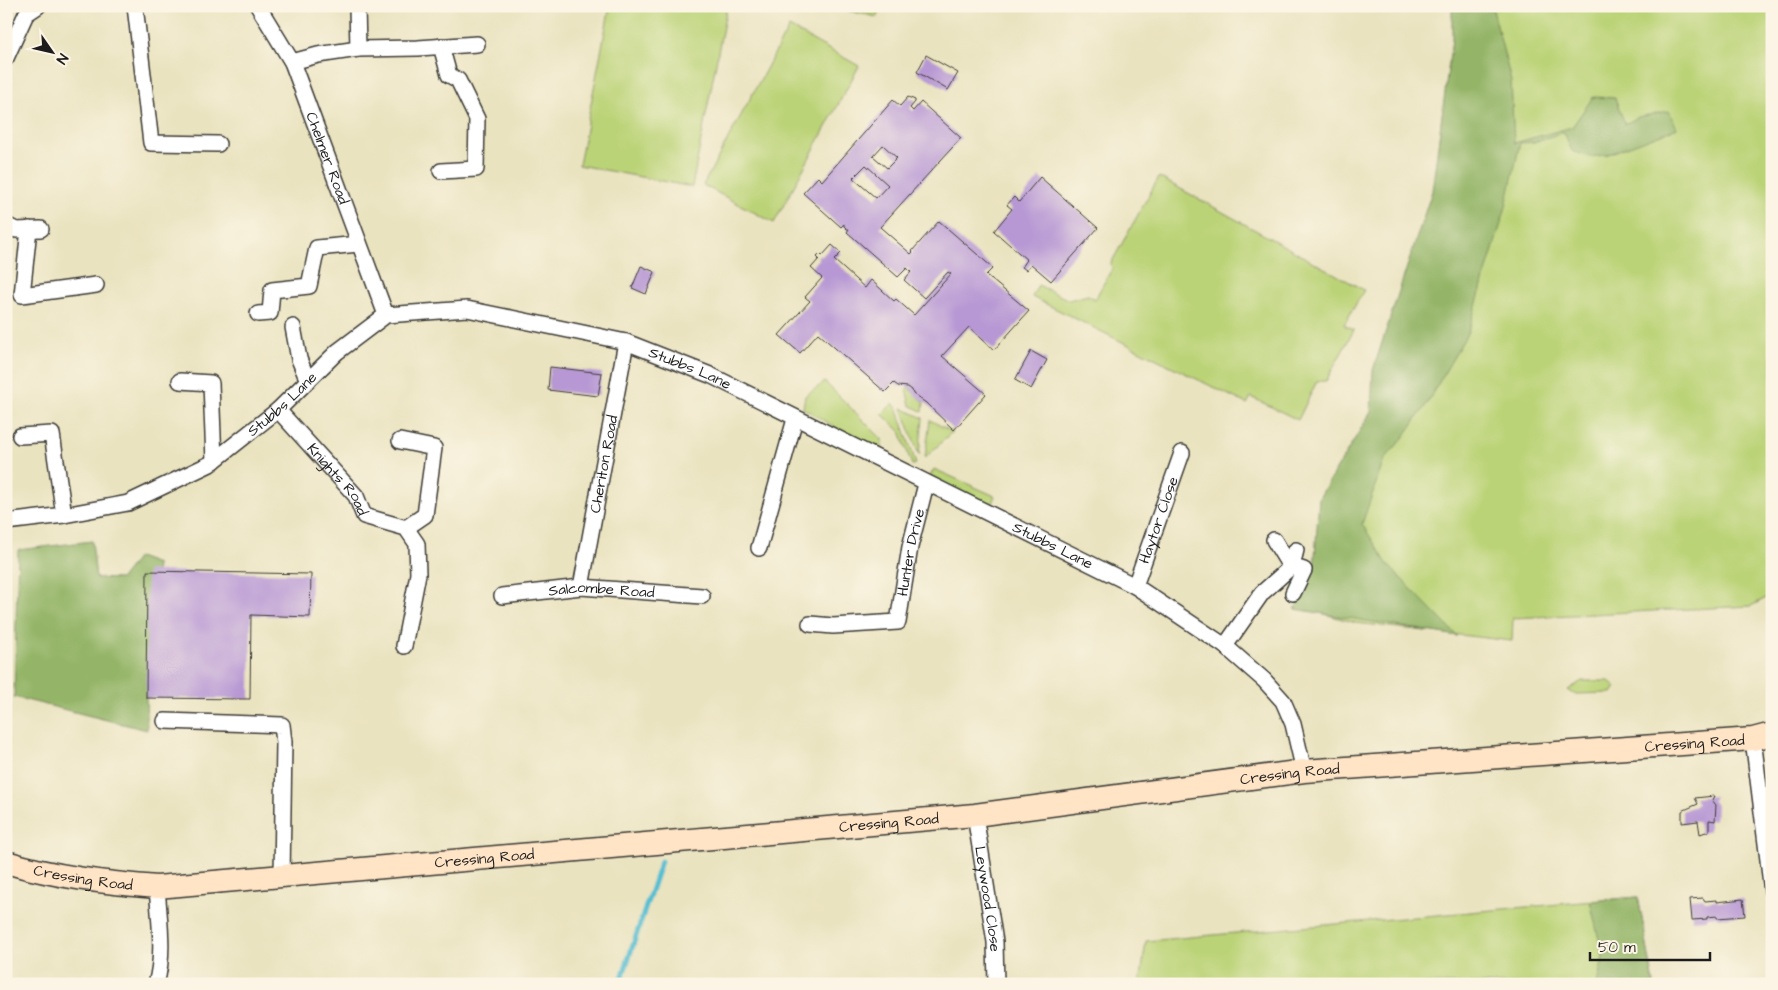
<svg xmlns="http://www.w3.org/2000/svg" width="1778" height="990" font-family="'Architects Daughter',sans-serif">
  <style>
    .green { fill: #bbd377; stroke: #6c784a }
    .forest { fill: #94b568; stroke: #586842 }
    .lines { fill: none; stroke-linecap: round; stroke-linejoin: round }
    .stream { stroke: #55bed1; stroke-width: 5 }
    .building { fill: #b798d4; fill-rule: evenodd }
    .street-casing { stroke: #3b3a35; stroke-width: 18 }
    .secondary-casing { stroke: #3b3a35; stroke-width: 25 }
    .street { stroke: #fff; stroke-width: 15 }
    .secondary { stroke: #ffe4c6; stroke-width: 22 }
    .labels { text-anchor: middle; stroke-width: 4; stroke-linejoin: round; paint-order: stroke }
    .street-label { font-size: 15px; fill: #1c1c1c; stroke: #fcf5e5 }
  </style>
  <rect width="100%" height="100%" fill="#fcf5e5"/>
  <filter id="ink" filterUnits="userSpaceOnUse"><feTurbulence type="fractalNoise" baseFrequency=".02" numOctaves="2"/><feDisplacementMap in="SourceGraphic" scale="10" xChannelSelector="R" yChannelSelector="G"/><feConvolveMatrix kernelMatrix="1 2 1 2 8 2 1 2 1" color-interpolation-filters="sRGB"/></filter>
  <filter id="wash" filterUnits="userSpaceOnUse"><feTurbulence type="fractalNoise" baseFrequency=".0096" numOctaves="4" result="noise"/><feDisplacementMap in="SourceGraphic" scale="20" xChannelSelector="R" yChannelSelector="G"/><feGaussianBlur stdDeviation="1.12" result="paint"/><feColorMatrix in="noise" values="0 0 0 0 0 0 0 0 0 0 0 0 0 0 0 0 0 1.4 0 .05"/><feComposite in="paint" operator="in"/></filter>
  <g filter="url(#wash)">
    <rect width="100%" height="100%" fill="#eae3c0"/>
    <path class="green" d="M 610,6 L 727,6 L 692,187 L 579,165 Z
      M 826,6 L 879,6 L 877,17 Z
      M 1483,6 L 1772,6 L 1772,576 L 1770,596 L 1751,606 L 1513,618 L 1512,641 L 1356,623 L 1303,608 L 1471,273 Z
      M 789,27 L 859,66 L 774,223 L 703,185 Z
      M 1159,177 L 1364,290 L 1344,325 L 1354,330 L 1326,381 L 1317,381 L 1298,420 L 1251,397 L 1247,404 L 1032,297 L 1038,285 L 1069,300 L 1088,295 L 1095,299 L 1113,267 L 1110,265 Z
      M 825,382 L 882,439 L 882,455 L 803,408 L 805,396 Z
      M 908,387 L 924,402 L 923,412 L 910,405 L 906,389 Z
      M 893,403 L 898,410 L 916,464 L 912,465 L 900,431 L 882,414 Z
      M 902,408 L 923,418 L 919,455 Z
      M 930,420 L 952,432 L 925,458 Z
      M 934,469 L 995,496 L 989,510 L 929,478 Z
      M 1582,681 L 1609,681 L 1616,687 L 1612,693 L 1574,694 L 1568,690 Z
      M 1638,897 L 1654,984 L 1140,984 L 1146,941 Z"/>
    <path class="forest" d="M 1452,6 L 1492,6 L 1511,81 L 1514,143 L 1572,127 L 1593,97 L 1615,98 L 1625,124 L 1638,117 L 1669,111 L 1677,128 L 1606,155 L 1590,157 L 1572,151 L 1564,132 L 1534,142 L 1520,143 L 1505,210 L 1468,332 L 1426,405 L 1403,438 L 1384,460 L 1362,524 L 1388,565 L 1457,636 L 1295,609 L 1314,571 L 1319,498 L 1371,412 L 1373,370 L 1432,191 L 1452,39 Z
      M 92,541 L 96,578 L 121,579 L 138,557 L 157,564 L 146,698 L 147,730 L 14,697 L 18,550 Z
      M 1638,897 L 1654,984 L 1597,984 L 1603,957 L 1590,901 Z"/>
    <g class="lines">
      <path class="stream" d="M 620,984 L 661,861"/>
    </g>
    <g id="blocks">
      <path class="building" d="M 926,55 L 958,73 L 948,90 L 917,72 Z
        M 908,97 L 915,100 L 915,102 L 910,108 L 913,111 L 921,102 L 961,138 L 880,227 L 911,254 L 913,252 L 912,251 L 939,221 L 993,268 L 986,275 L 1029,311 L 994,350 L 969,327 L 942,356 L 986,394 L 954,430 L 926,403 L 913,394 L 912,390 L 908,387 L 898,386 L 894,383 L 885,392 L 818,333 L 800,353 L 779,335 L 810,301 L 805,297 L 822,278 L 811,268 L 819,259 L 817,257 L 820,254 L 822,256 L 832,245 L 841,253 L 834,260 L 865,288 L 871,280 L 894,301 L 896,299 L 914,315 L 951,274 L 948,272 L 924,298 L 904,280 L 911,272 L 907,268 L 898,277 L 847,232 L 849,229 L 847,229 L 844,226 L 844,224 L 841,227 L 803,193 L 818,177 L 822,181 L 893,100 L 900,106 ZM 883,145 L 897,158 L 887,168 L 873,156 ZM 866,165 L 888,185 L 876,198 L 853,178 Z
        M 1040,177 L 1098,228 L 1051,281 L 1031,264 L 1026,270 L 1022,267 L 1027,260 L 994,231 L 1012,209 L 1007,205 L 1014,197 L 1019,202 Z
        M 641,266 L 655,272 L 646,294 L 632,288 Z
        M 1031,351 L 1047,360 L 1031,389 L 1015,380 Z
        M 550,367 L 602,373 L 598,396 L 548,390 Z
        M 147,571 L 311,574 L 310,617 L 251,615 L 250,699 L 146,698 Z
        M 1714,796 L 1712,800 L 1716,805 L 1715,821 L 1709,820 L 1709,831 L 1700,834 L 1698,821 L 1682,823 L 1682,811 L 1698,804 L 1695,798 Z
        M 1703,898 L 1705,901 L 1717,900 L 1717,902 L 1743,899 L 1745,916 L 1717,918 L 1717,916 L 1707,917 L 1707,919 L 1692,920 L 1690,899 Z"/>
    </g>
  </g>
  <g filter="url(#ink)">
    <use href="#blocks" fill-opacity="0" stroke="#3b3a35" stroke-width="1"/>
    <g class="lines">
      <defs>
        <g id="street">
          <path d="M 135,6 L 151,143 L 218,144"/>
          <path id="s1" d="M 258,6 L 292,62 L 386,315"/>
          <path d="M 357,6 L 358,49"/>
          <path d="M 6,58 L 26,14 L 38,6"/>
          <path d="M 292,62 L 318,55 L 358,49 L 418,48 L 477,44"/>
          <path d="M 441,171 L 476,169 L 477,119 L 458,80 L 449,75 L 441,46"/>
          <path d="M 6,225 L 16,230 L 41,229"/>
          <path d="M 29,229 L 22,295 L 96,285"/>
          <path d="M 258,314 L 270,313 L 272,290 L 309,286 L 317,248 L 359,244"/>
          <path d="M 293,327 L 299,359 L 308,381"/>
          <path d="M 180,381 L 211,383 L 214,461"/>
          <path id="s2" d="M 278,410 L 356,496 L 364,516 L 406,528 L 417,544 L 418,574 L 404,646"/>
          <path d="M 20,436 L 52,434 L 64,515"/>
          <path d="M 400,441 L 434,448 L 425,515 L 406,528"/>
          <path id="s3" d="M 6,522 L 64,515 L 128,503 L 210,464 L 278,410 L 337,352 L 386,315 L 467,309 L 626,342 L 710,375 L 1135,586 L 1225,646 L 1264,680 L 1283,701 L 1293,724 L 1304,771"/>
          <path d="M 1274,540 L 1288,563 L 1292,566"/>
          <path d="M 759,548 L 795,419"/>
          <path d="M 1292,566 L 1296,550"/>
          <path id="s4" d="M 1135,586 L 1182,453"/>
          <path id="s5" d="M 581,587 L 626,342"/>
          <path id="s6" d="M 502,596 L 581,587 L 702,596"/>
          <path id="s7" d="M 810,624 L 833,626 L 898,622 L 910,547 L 926,484"/>
          <path d="M 1225,646 L 1262,593 L 1292,566 L 1304,570 L 1293,593"/>
          <path d="M 165,721 L 282,725 L 284,742 L 282,877"/>
          <path d="M 1753,739 L 1772,892"/>
          <path id="s8" d="M 975,815 L 995,942 L 996,984"/>
          <path d="M 156,984 C 165,953 159,919 157,887"/>
        </g>
        <g id="secondary">
          <path id="s9" d="M 6,862 C 56,877 106,883 157,887 L 975,815 L 1304,771 L 1753,739 L 1772,734"/>
        </g>
      </defs>
      <use href="#street" class="street-casing"/>
      <use href="#secondary" class="secondary-casing"/>
      <use href="#street" class="street"/>
      <use href="#secondary" class="secondary"/>
    </g>
  </g>
  <g class="labels">
    <g class="street-label">
      <text dy="5" stroke="none"><textPath href="#s1" startOffset="168">Chelmer Road</textPath></text>
      <text dy="5" stroke="none"><textPath href="#s3" startOffset="758">Stubbs Lane</textPath></text>
      <text dy="5" stroke="none"><textPath href="#s3" startOffset="308">Stubbs Lane</textPath></text>
      <text dy="5" stroke="none"><textPath href="#s5" startOffset="125">Cheriton Road</textPath></text>
      <text dy="5" stroke="none"><textPath href="#s2" startOffset="92">Knights Road</textPath></text>
      <text dy="5" stroke="none"><textPath href="#s4" startOffset="70">Haytor Close</textPath></text>
      <text dy="5" stroke="none"><textPath href="#s3" startOffset="1162">Stubbs Lane</textPath></text>
      <text dy="5" stroke="none"><textPath href="#s7" startOffset="159">Hunter Drive</textPath></text>
      <text dy="5" stroke="none"><textPath href="#s6" startOffset="100">Salcombe Road</textPath></text>
      <text dy="5" stroke="none"><textPath href="#s9" startOffset="1698">Cressing Road</textPath></text>
      <text dy="5" stroke="none"><textPath href="#s9" startOffset="1292">Cressing Road</textPath></text>
      <text dy="5" stroke="none"><textPath href="#s9" startOffset="888">Cressing Road</textPath></text>
      <text dy="5" stroke="none"><textPath href="#s9" startOffset="482">Cressing Road</textPath></text>
      <text dy="5" stroke="none"><textPath href="#s9" startOffset="79">Cressing Road</textPath></text>
      <text dy="5" stroke="none"><textPath href="#s8" startOffset="85">Leywood Close</textPath></text>
    </g>
  </g>
  <rect width="1778" height="990" fill="none" stroke="#fcf5e5" stroke-width="25"/>
  <g transform="translate(52 52) rotate(124)" stroke="#fcf5e5" stroke-width="4" paint-order="stroke">
  <path d="M0-4L9 19L0 12L-9 19Z" fill="#1c1c1c"/>
  <text y="-8" font-size="14" font-weight="bold" text-anchor="middle" fill="#1c1c1c">N</text>
  </g>
  <path d="M1590 952v8h120v-8" fill="none" stroke="#1c1c1c" stroke-width="2.5"/>
  <text x="1598" y="952" font-size="15" fill="#1c1c1c" stroke="#fcf5e5" stroke-width="4" paint-order="stroke">50 m</text>
</svg>
